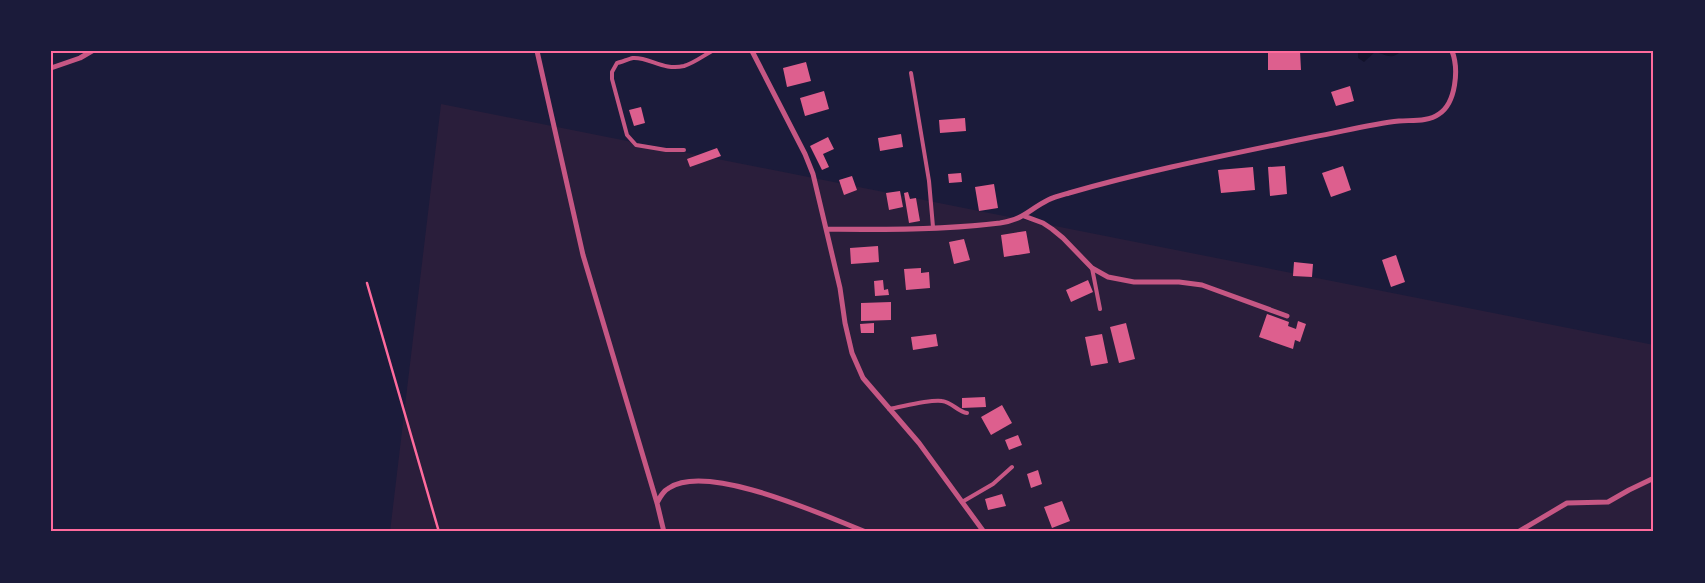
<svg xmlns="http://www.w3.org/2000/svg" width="1705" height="583" font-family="'DM Sans',sans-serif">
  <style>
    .green { fill: #2a1e3b }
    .water { fill: #12122b }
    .building { fill: #dd5f8e }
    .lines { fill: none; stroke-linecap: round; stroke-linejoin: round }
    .path { stroke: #ff6b9d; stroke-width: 2.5 }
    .service { stroke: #c65784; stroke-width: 4 }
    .minor { stroke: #c65784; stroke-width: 5 }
    .neatline { fill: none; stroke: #ff6b9d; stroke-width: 2 }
  </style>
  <rect width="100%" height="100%" fill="#1b1b3a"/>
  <path class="green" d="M 441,104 L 1654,345 L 1654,532 L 390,532 Z"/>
  <path class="water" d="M 1358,51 L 1401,51 C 1392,61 1385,54 1375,52 L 1364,62 L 1358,58 Z"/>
  <path class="building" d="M 1268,51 L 1300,51 L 1301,70 L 1268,70 Z
    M 806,62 L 811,81 L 787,87 L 783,68 Z
    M 1350,86 L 1354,101 L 1336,106 L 1331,92 Z
    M 824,91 L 829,109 L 805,116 L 800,98 Z
    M 641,107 L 645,123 L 634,126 L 629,110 Z
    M 965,118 L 966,131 L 940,133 L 939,120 Z
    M 901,134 L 903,147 L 880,151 L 878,138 Z
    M 828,137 L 834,149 L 823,154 L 829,167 L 822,170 L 810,146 Z
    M 717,148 L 721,156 L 690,167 L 687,159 Z
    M 1285,166 L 1287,194 L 1270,196 L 1268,167 Z
    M 1343,166 L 1351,190 L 1331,197 L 1322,173 Z
    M 1253,167 L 1255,190 L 1221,193 L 1218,170 Z
    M 961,173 L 962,182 L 949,183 L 948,174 Z
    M 852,176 L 857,190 L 844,195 L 839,180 Z
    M 994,184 L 998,208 L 979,211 L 975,187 Z
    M 900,191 L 903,207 L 889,210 L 886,193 Z
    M 908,192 L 910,199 L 916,198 L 920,221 L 909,223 L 904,193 Z
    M 1026,231 L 1030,253 L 1004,257 L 1001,235 Z
    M 964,239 L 970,260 L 954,264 L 949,242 Z
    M 878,246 L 879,262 L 851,264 L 850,248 Z
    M 1396,255 L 1405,282 L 1391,287 L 1382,260 Z
    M 1294,262 L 1313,264 L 1312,277 L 1293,276 Z
    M 921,268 L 921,273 L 929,272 L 930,288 L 906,290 L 904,269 Z
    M 883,280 L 884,290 L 888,289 L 889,295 L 875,296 L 874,281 Z
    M 1088,280 L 1093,292 L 1071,302 L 1066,290 Z
    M 891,302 L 891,320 L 861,321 L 861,303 Z
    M 1267,314 L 1289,322 L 1288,326 L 1296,329 L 1298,321 L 1306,324 L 1300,342 L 1295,340 L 1293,349 L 1259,337 Z
    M 874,323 L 874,333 L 861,333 L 860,324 Z
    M 1126,323 L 1135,359 L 1119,363 L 1110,327 Z
    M 936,334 L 938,346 L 913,350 L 911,337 Z
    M 1102,334 L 1108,363 L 1091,366 L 1085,337 Z
    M 985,397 L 986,407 L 962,408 L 962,398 Z
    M 1002,405 L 1012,423 L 991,435 L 981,417 Z
    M 1018,435 L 1022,445 L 1009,450 L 1005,440 Z
    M 1038,470 L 1042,484 L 1031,488 L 1027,474 Z
    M 1002,494 L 1006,506 L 988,510 L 985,499 Z
    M 1062,501 L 1070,521 L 1052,528 L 1044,507 Z"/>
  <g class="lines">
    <path class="path" d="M 367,283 L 439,532"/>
    <path class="service" d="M 911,73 L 929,181 L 933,227
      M 684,150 L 666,150 L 636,145 L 627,135 L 612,79 L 612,72 L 617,63 C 622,62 628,59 633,58 C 650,57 663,71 684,66 C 694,63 703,56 712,51
      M 1092,268 L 1100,309
      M 889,409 C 902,407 929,399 942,401 C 952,402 958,412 967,413
      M 962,502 L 993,484 L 1012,467"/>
    <path class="minor" d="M 537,51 L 583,255 L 657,503 L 664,532
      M 752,51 L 805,154 L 813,174 L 840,288 L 845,323 L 852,353 L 863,378 L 919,443 L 984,532
      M 51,68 L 80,58 L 92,51
      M 1024,216 L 1043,223 L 1052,229 L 1063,238 L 1092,268 L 1108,277 L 1134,282 L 1179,282 L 1202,285 L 1287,316
      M 826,229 C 884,230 943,230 1000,223 C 1025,219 1028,210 1048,200 C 1054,197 1062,195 1069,193 C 1149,170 1232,154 1313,137 C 1341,132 1370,124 1399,121 C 1412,120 1428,122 1439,114 C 1456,103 1459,69 1452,51
      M 657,503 C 660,497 663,491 669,488 C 708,462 825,516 866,532
      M 1518,532 L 1567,503 L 1608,502 L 1629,490 L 1654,478"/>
  </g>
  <rect width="1705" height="583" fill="none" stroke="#1b1b3a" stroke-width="105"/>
  <rect x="52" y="52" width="1600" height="478" class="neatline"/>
</svg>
